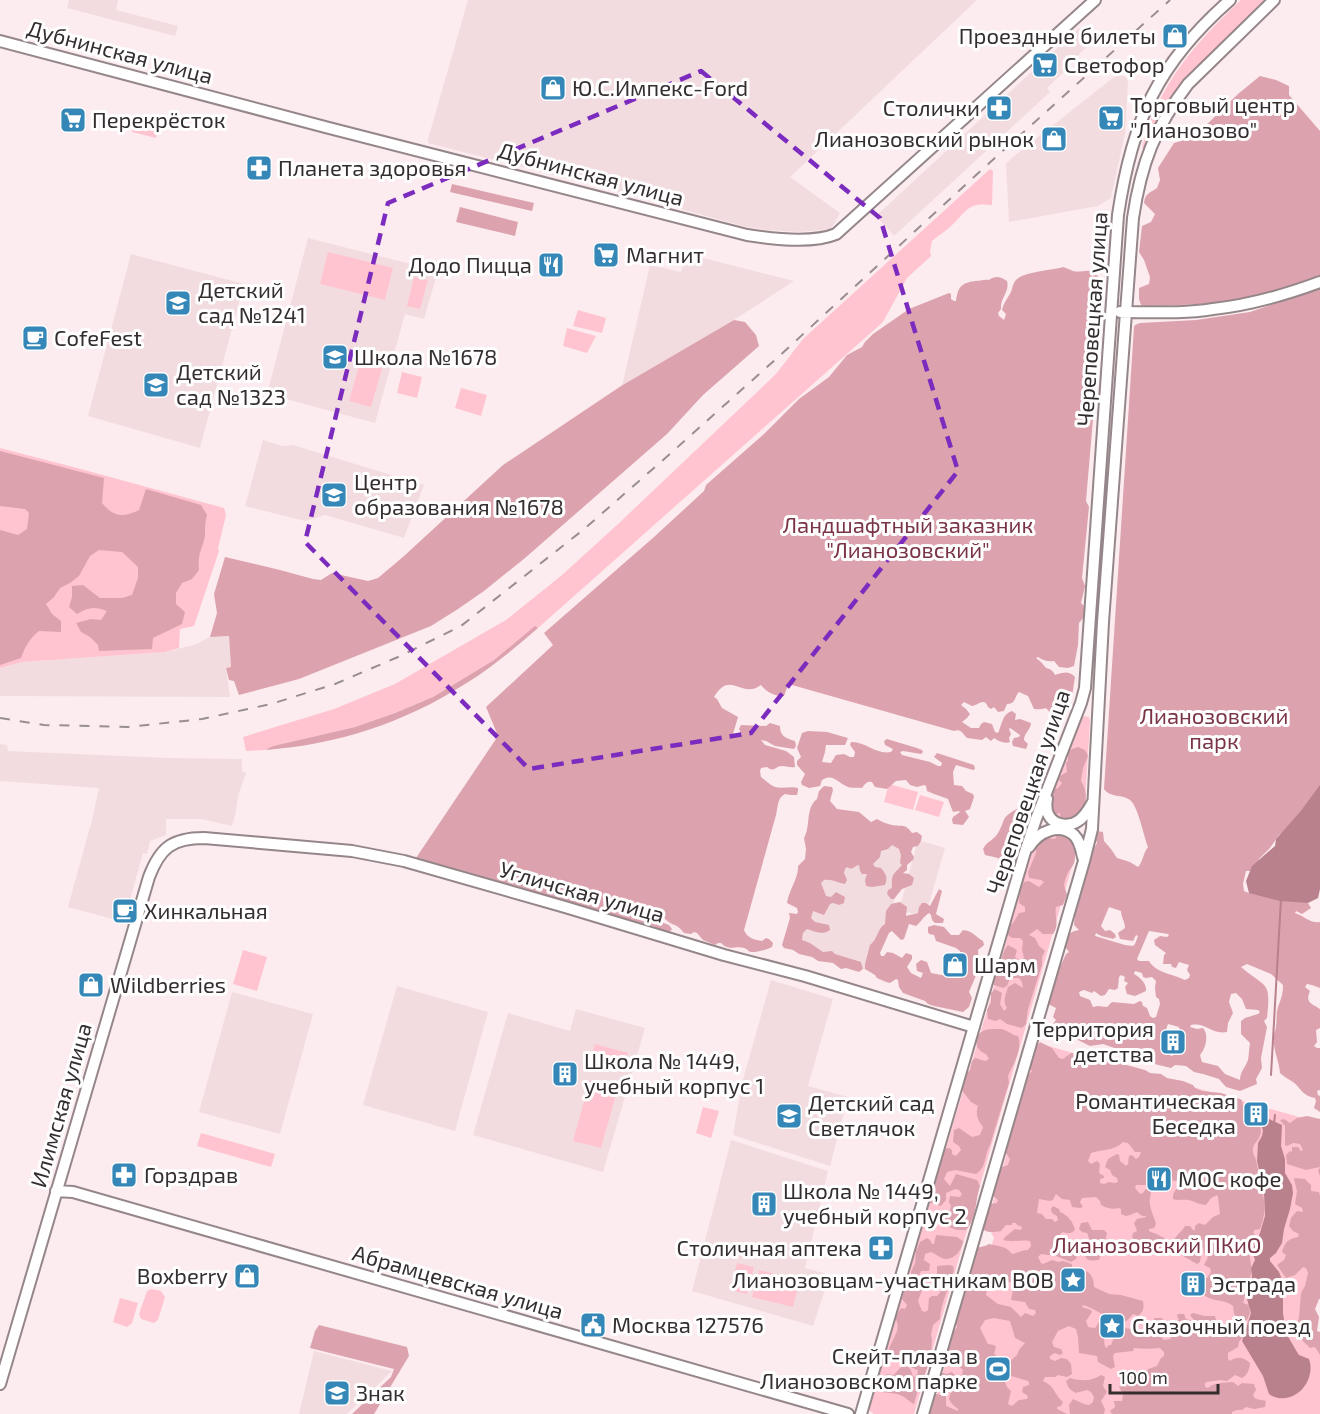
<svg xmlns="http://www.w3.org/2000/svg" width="1320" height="1414" font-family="'Exo 2',sans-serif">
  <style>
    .built { fill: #f3dce0 }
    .green { fill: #ffc4cf }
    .forest { fill: #dca3ae; fill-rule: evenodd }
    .water { fill: #b8818c }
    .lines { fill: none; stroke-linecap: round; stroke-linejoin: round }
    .stream { stroke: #b8818c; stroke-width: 2 }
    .secondary-casing { stroke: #958689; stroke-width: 14 }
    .secondary { stroke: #fff; stroke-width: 10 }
    .rail { stroke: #988d8f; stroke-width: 2; stroke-dasharray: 10 10; stroke-linecap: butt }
    .marked { fill: none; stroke: #7b2cbf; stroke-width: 4.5; stroke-dasharray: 12 8; stroke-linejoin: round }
    .labels { text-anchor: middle; stroke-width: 6; stroke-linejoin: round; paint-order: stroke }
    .poi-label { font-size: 22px; fill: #342e2f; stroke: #fefefe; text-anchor: start }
    .street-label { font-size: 22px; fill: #342e2f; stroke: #fefefe }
    .park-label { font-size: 22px; fill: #7a3446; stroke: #fefefe }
  </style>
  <rect width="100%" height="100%" fill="#fcecef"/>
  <path class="built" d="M 69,0 L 118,0 L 116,10 L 178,26 L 175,36 L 67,8 Z
    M 468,0 L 977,0 L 790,177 L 840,213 L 831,229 L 799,232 L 768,230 L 746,227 L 626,194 L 428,143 L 428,139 Z
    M 1079,28 L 1092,42 L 1066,67 L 1067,69 L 1047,88 L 1050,92 L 894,236 L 876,216 Z
    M 1119,75 L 1124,76 L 1127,78 L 1128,82 L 1125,134 L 1111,198 L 1098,206 L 1009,222 L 1006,164 L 1013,157 L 1114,77 Z
    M 308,238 L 438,271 L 424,319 L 405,314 L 375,423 L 267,394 Z
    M 131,254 L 244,284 L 200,448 L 88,416 Z
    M 687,254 L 794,281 L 734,320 L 622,386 L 650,265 L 681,272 Z
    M 263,440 L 282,446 L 293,445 L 424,485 L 404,538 L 325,515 L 305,521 L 245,506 Z
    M 229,636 L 231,667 L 226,668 L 230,697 L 0,696 L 0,668 L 22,662 L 165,652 L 194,645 L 210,637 Z
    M 0,744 L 7,745 L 8,751 L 169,758 L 242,759 L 242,771 L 246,773 L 238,796 L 236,811 L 232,826 L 201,819 L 166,819 L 166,835 L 150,841 L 147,854 L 143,853 L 124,922 L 68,907 L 92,820 L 99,788 L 0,781 Z
    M 834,821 L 911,842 L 874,972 L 798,951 Z
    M 918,840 L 945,848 L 925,917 L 899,910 Z
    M 771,980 L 833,999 L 808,1086 L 848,1097 L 830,1166 L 733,1135 L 742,1083 Z
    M 397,986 L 488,1012 L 455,1131 L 363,1105 Z
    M 232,992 L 313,1014 L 280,1134 L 199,1112 Z
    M 576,1009 L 645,1028 L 603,1172 L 473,1135 L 508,1013 L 570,1031 Z
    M 731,1140 L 828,1171 L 805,1268 L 830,1275 L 813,1326 L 692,1291 Z
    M 314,1351 L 392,1371 L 347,1414 L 299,1414 Z"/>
  <path class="green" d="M 1241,0 L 1265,0 L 1184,81 L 1162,112 L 1145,148 L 1142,148 C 1157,86 1196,42 1241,0 Z
    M 136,115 L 160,121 L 156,138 L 132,132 Z
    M 990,169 L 993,171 L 992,205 C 967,202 967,211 951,226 C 946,231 938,236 932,241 L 930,251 L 931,256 L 907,278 L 883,322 L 538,628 L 535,627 L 494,660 L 433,697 L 395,713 L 355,727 L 273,746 L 265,750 L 246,751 L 243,737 L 334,709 L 395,684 L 506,620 L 562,575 L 617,525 L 776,374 L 803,339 Z
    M 328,252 L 393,268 L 385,300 L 320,284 Z
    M 414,277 L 428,280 L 420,309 L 407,306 Z
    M 578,310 L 606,318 L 602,333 L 573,326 Z
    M 567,328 L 596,336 L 587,353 L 563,346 Z
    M 361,359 L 383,365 L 371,407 L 349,401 Z
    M 402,372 L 422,377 L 417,398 L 397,393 Z
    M 461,388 L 487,395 L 481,416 L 455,408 Z
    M 0,448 L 77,468 L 224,508 L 226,515 L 218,548 L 219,551 L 194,626 L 180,629 L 179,648 L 165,652 L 22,662 L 0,668 Z
    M 1084,716 L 1089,717 L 1090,721 L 1085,801 L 1069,822 L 1053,816 L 1049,802 L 1081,719 Z
    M 889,784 L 918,792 L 913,810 L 884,802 Z
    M 920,795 L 944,802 L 939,817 L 915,810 Z
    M 1050,832 L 1070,837 L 1075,847 L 1075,856 L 914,1414 L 874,1414 L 870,1411 L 869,1406 L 989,1004 L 1030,854 L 1034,845 Z
    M 243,950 L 267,957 L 257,991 L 233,984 Z
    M 1038,1043 L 1320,1123 L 1320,1269 L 1304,1328 L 1320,1349 L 1320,1414 L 931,1414 L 977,1254 L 991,1247 L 994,1238 L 987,1224 Z
    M 595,1044 L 628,1053 L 622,1073 L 589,1063 Z
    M 590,1080 L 618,1088 L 601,1148 L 573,1141 Z
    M 703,1107 L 719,1111 L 711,1138 L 696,1133 Z
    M 201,1133 L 275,1154 L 271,1167 L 197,1146 Z
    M 737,1263 L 754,1267 L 747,1294 L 730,1290 Z
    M 759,1270 L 800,1280 L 793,1307 L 752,1297 Z
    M 151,1289 L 161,1291 L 165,1297 L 158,1320 L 154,1323 L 141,1319 L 139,1314 L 147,1291 Z
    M 120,1298 L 138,1303 L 132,1323 L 127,1327 L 113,1322 Z"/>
  <path class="forest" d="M 1260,76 L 1276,80 L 1289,86 L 1289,95 L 1320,131 L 1320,276 L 1264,294 L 1209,304 L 1146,306 L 1141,305 L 1139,299 L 1139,288 L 1149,284 L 1150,277 L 1144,260 L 1139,252 L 1142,226 L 1151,222 L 1155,214 L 1144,203 C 1145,193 1150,193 1157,188 L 1160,180 L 1158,168 L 1174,143 L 1194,137 L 1238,94 Z
    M 452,184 L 534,203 L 532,211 L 450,192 Z
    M 460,207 L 518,222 L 515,236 L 456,222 Z
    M 1063,267 C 1067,268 1070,270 1073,271 C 1084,274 1091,264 1101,281 L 1099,292 L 1092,301 L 1091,305 L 1098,310 L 1097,331 L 1090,342 C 1094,355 1097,376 1093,389 C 1092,395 1088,397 1086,402 C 1085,405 1086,408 1086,412 L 1090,414 L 1093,419 L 1086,501 L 1089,507 L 1082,578 L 1085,586 L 1081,603 L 1085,607 L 1086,615 L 1079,623 L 1078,645 L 1074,666 L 1068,668 L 1059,667 L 1054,661 C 1048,662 1044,661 1038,657 L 1036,658 L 1041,662 L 1046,668 C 1051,669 1053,671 1055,675 C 1063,673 1068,670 1075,677 L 1072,696 L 1068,698 L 1066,712 L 1061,717 L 1053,716 C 1042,703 1049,711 1034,709 L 1028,696 L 1019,692 C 1014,697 1016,704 1007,704 L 1004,711 L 998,712 L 994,707 L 991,709 L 988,707 C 984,697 979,705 972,706 L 964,702 L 961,705 L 966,709 L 970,714 L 967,718 L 962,722 L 971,728 L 979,728 L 981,724 L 984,722 L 992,724 L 995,732 L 998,733 C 1002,725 1002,714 1012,711 L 1016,714 L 1015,720 L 1020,719 L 1031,723 C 1031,729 1024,733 1024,740 L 1028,744 L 1026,749 L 1013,746 L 1012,742 L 1014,738 L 1019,737 L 1020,735 L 1010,728 L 1009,729 L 1011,734 L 1009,738 L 1010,742 C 1005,744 998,741 994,738 L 991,741 L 986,737 L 982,740 L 967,738 C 963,734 961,728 954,731 L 792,685 L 788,685 L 784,696 C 776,697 766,692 761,685 C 741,700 731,669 714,697 L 717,699 L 722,708 L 738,717 L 733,734 L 742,735 L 739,729 L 741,725 L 766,726 L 770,723 L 780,726 C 780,736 785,738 795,741 L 796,746 L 794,749 L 775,746 L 766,741 L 761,740 L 765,745 L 786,751 L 794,757 L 795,767 C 790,768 787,766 782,766 C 775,766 775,773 767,767 L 761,768 L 760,771 L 761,777 C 765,780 770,785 775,787 C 782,789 791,786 798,788 L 798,791 L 797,795 L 791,795 L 785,794 C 777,798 778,807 776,815 L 744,930 C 747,938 755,940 762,941 L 766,938 L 769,939 L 773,943 L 772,947 C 769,949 757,952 753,952 C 747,952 750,950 744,948 C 735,945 730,952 721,943 L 718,943 L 715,945 L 703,940 L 697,933 L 694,932 L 691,934 L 684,933 C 680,928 678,926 672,924 C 663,919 661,911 649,916 L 651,918 L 669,925 L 672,929 L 669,933 L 657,930 L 654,926 L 645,925 L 416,858 L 498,736 L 486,707 L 553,645 L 544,633 L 654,537 L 704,491 L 706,485 L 764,434 L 799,399 L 829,377 L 847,355 L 862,347 L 865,342 L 873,334 L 909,309 L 949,293 L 951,294 L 951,299 L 954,301 L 956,301 C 958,287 961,283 975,281 C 981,281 983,279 989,280 C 996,275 1000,277 1007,281 C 1010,292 1000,298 1001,309 L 998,313 L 999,316 L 1004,320 L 1006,314 L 1002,310 C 1004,302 1007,299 1011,292 C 1012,290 1012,286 1014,283 C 1019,271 1051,271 1063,267 Z
    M 1320,288 L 1320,802 L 1279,835 L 1270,848 L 1259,859 L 1258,865 L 1255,871 L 1246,871 L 1243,884 L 1244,891 L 1249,893 L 1256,889 L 1308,903 L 1311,908 L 1302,914 L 1296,911 L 1295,913 C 1304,916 1311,924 1320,922 L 1320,988 L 1312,985 L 1307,984 L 1305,987 L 1310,991 C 1305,1003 1311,1003 1320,1009 L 1320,1028 L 1316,1030 L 1317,1042 L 1314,1046 L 1317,1048 L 1320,1048 L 1320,1090 L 1317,1091 L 1318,1095 L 1320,1096 L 1320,1112 L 1314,1108 L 1316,1101 L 1315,1098 C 1301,1095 1302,1089 1293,1082 C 1289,1079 1284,1077 1280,1073 C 1279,1060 1272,1048 1274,1035 C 1274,1033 1276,1029 1276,1026 C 1277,1020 1276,1013 1278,1007 C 1281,999 1283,994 1283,985 L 1271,974 L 1247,964 L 1241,967 C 1267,989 1271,980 1267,1018 L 1264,1021 L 1267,1027 L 1261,1058 L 1262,1068 L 1256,1079 L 1257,1084 L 1240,1091 L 1226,1087 L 1219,1079 L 1203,1074 L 1194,1072 L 1186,1066 L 1175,1065 L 1171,1068 L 1142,1061 L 1127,1051 L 1120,1050 L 1103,1044 L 1090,1046 L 1076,1039 L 1068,1039 L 1055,1035 L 1051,1031 L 1053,1024 L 1056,1020 L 1053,1017 L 1056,1008 L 1046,1003 L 1052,971 L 1061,965 L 1066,954 L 1069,952 L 1064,945 C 1066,935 1069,932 1079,930 L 1074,925 L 1075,912 L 1086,875 L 1082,867 L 1088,851 L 1094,848 L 1097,843 L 1094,835 L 1097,831 L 1103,832 L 1104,841 L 1111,849 L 1117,858 L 1130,862 L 1138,867 C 1143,862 1143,853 1148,847 C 1144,837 1138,806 1130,800 C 1122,794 1110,798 1104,789 L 1134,327 L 1135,325 L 1140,323 L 1196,320 L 1250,312 ZM 1109,907 L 1121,911 C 1121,917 1125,922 1125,928 L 1118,933 L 1120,939 L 1133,941 L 1136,935 L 1138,936 L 1135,944 L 1133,946 L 1125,945 L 1095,936 L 1096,933 C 1101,937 1107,937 1113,939 L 1116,937 L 1115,934 L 1110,930 L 1105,931 L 1101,926 ZM 1149,931 L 1168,934 L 1169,935 L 1167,937 L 1160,936 L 1154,940 L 1155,945 L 1166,953 L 1164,955 L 1163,964 L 1171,964 L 1172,967 L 1176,968 L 1179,962 L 1189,965 L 1187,970 L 1190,975 L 1189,978 L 1185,980 C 1173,974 1156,973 1149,961 L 1139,961 L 1137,959 ZM 1135,971 L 1142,973 L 1143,977 L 1146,978 L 1152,977 L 1156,981 L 1155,988 L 1156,997 L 1159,999 L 1160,1004 L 1156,1017 L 1153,1018 L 1150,1016 L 1147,1008 L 1143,1006 L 1142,1002 L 1140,1001 L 1134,1004 L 1112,1002 L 1107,1007 L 1098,1006 L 1093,1007 L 1090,1000 L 1080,996 L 1079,992 L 1084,990 L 1092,993 L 1094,991 L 1101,996 L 1105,995 L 1109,989 L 1115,990 L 1118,988 L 1119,977 L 1121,975 L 1125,977 L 1124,981 L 1128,983 L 1125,987 L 1127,994 L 1135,996 L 1146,991 C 1147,984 1140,977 1134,974 ZM 1236,993 L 1242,999 L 1246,1009 L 1258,1010 L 1260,1012 L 1258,1014 L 1245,1018 L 1241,1021 L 1241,1034 L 1250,1043 C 1249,1049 1249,1054 1248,1060 C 1245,1068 1240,1072 1240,1080 L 1225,1074 L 1218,1066 L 1202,1062 L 1200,1055 C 1206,1048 1209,1035 1203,1028 L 1197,1029 L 1190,1027 L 1191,1025 C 1206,1022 1212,1035 1227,1032 L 1228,1023 L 1233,1013 L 1229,1002 L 1231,994 ZM 1168,1024 L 1179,1027 L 1181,1035 L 1186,1039 C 1184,1047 1179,1052 1172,1056 L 1166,1053 L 1167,1048 L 1164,1042 C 1167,1036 1165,1030 1168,1024 Z
    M 734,320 L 745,322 L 756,335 L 759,346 L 703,395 L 667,434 L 525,558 L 484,591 L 458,609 L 431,626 L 299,679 L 239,695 L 234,681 L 229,680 L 226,668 L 231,667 L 229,636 L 210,637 L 217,613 L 214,594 L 225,557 L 280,570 L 313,579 L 321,580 L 332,573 L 368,581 L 378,578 L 404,556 L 503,465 L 621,386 Z
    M 0,451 L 104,478 L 102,503 C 114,517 122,518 139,510 L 146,489 L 201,505 L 207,515 C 205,522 205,528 205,535 C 203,549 197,553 199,570 L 192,579 L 182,583 L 176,593 L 176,604 L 185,612 L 182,624 L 153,638 L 152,649 L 99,651 L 98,645 L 90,637 L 81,632 L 76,623 L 91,619 L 101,620 L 107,611 C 95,606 88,607 77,614 L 69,607 L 72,597 L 72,586 L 83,585 L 100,598 L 122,598 L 132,595 L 138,578 L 138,567 L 122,552 L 99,550 L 90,556 L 79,576 L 70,583 L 60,588 L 54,597 L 46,604 L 52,614 L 61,621 L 61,632 L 39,631 C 29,639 25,647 21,658 L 0,665 L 0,530 L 18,535 L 27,529 L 29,513 L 25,509 L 0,506 Z
    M 535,626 L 538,628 C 515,648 491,668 465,684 C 404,723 336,745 265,750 L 273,746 L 355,727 L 395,713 L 433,697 L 494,660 Z
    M 808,731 L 827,732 L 848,738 L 845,745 L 826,745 L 825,752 L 822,762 L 831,763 L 836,755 L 844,754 L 850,757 L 854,757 L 855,752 L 850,745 L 851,742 C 865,741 876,755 891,752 L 893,749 L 885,745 L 884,741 L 887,739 L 917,748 L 922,750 L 923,752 L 921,754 L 903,751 L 900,752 L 902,755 L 930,762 L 938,766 L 941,766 L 942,763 L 934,757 L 937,753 L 974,765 L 975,769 L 973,770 L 956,765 L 953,772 L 954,785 L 962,786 L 966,791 L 973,794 L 974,797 L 970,809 L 965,811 L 969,817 L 963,825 L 953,824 L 952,820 L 953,817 L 960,812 L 959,811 L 953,812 L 948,799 L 934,794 L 927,791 L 926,786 L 924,785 L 917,787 L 910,785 L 906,780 L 896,781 L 887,789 L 875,787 L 872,782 C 867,781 865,784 862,788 C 856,787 851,789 846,786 C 837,782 833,773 822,780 L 820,786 L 809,788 L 802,785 L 801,782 L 805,774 L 797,765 L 797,761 L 801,757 L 797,748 L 802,733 Z
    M 1078,747 L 1085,750 L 1088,756 L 1083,768 L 1081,781 C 1089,793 1086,807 1080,818 L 1063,820 L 1060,816 L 1060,813 L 1055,814 L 1050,804 L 1054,789 L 1058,788 L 1062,783 L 1059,780 L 1060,776 L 1067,772 L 1066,763 L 1068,761 L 1068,754 L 1070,750 Z
    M 824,786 L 832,787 L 833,790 L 830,801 L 837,809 L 859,812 L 871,822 L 877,819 C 882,822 887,824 892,825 C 902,827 905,823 912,833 L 917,832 L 922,836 L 921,841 L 918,846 L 913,847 L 911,852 L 914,857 L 913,860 L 907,865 L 907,870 L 903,873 L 909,874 L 914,878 L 912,885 L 902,889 L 894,899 L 891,899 L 887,894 L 888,890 L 892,888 C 891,874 893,875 902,865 L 900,863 L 901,855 L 899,849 L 892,845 L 888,849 L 881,851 L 880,857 L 873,864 L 875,867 L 881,868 C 886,874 888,877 885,885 L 872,887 L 866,886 L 865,880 L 867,874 L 862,874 L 860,871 L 859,865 C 854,866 853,871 847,867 L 845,869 L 844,873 L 847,880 L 845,884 C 838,883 832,879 824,880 L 821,883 L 826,896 L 831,897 L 836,892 L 845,897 L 844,903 L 839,905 L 833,903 L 830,904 L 824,915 L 813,911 L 811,918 L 815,922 L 829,925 L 830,930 C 822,936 815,931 807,929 L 803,933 L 802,940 L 810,943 L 823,952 L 832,951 L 835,954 L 861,962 L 863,969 L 859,972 L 846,968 L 841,969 L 833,963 L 818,961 L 812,957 L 799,954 L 793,950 L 784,948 L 782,945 L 790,918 L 789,913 L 797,914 L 798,912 L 797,908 L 787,903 C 789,890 799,877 798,866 L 805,859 L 806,849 L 804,838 C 811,826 805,808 817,799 L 819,791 Z
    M 1017,809 L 1022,811 L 1025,815 L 1011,859 L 1006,864 L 999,862 L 998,858 L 985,855 L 983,849 C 987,841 994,840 998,833 C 1006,820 1000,818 1017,809 Z
    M 1058,833 L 1068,834 L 1075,842 C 1073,848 1076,851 1075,857 C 1075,867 1069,868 1067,875 C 1065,878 1065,882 1064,885 L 1067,895 L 1063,905 L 1056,907 C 1054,917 1060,924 1053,934 L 1043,934 L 1037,929 L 1029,935 L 1035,938 L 1039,946 L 1045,951 L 1042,957 L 1042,965 L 1028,1009 L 1026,1024 L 1022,1028 L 1007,1024 L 1000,1019 L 996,1021 L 988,1019 L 987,1010 L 991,1002 L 991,993 L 995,989 L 1002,993 L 1000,1004 L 1004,1011 L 1007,1008 C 1002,1001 1006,994 1008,987 L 1015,983 L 1023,988 L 1022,982 L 1019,978 L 1010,978 L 1007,986 L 1003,988 L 991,984 C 993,979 997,975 999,970 C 1002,961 1001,954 1008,945 L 1017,950 L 1015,957 L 1020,961 L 1024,958 L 1022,950 L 1023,941 L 1020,938 L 1012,938 L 1008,935 L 1007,927 L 1013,923 L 1019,913 L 1025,912 L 1025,907 L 1019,903 L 1020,892 L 1024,882 L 1029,881 L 1039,887 L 1044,882 L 1041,880 L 1029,878 L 1028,872 L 1036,853 L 1036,846 L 1041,839 L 1048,838 L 1055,839 Z
    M 939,889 L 942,891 L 936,914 L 944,919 L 943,923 L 935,923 L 932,920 L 931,915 L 929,913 C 923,917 921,922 916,926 L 909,924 L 904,939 L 901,940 L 892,931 L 889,933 L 880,953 L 881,956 L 884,956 L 887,952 L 893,953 L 902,958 L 906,953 L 912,955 L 912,959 L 907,967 L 911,973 L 921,978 L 923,973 L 917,971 L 916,964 L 921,960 L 927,962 L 931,973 L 952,977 C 959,971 962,960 960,951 L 956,948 L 936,941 L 934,935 L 929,934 L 928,932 L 928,927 L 934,925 L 944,927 L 951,935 L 959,935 L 963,930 C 975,932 974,936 983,941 L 984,945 L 978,950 L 979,964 L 975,978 L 969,992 L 972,998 L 969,1007 L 963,1012 L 934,1006 L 928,1004 L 925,1001 L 903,993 L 899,987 L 898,980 L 896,979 L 890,983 L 886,982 L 877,978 L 875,975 L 865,969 L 865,964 L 870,945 C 878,939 877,929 885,924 L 886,911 L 891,904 L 900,902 L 907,907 L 906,916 C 911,914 914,915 918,913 L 919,907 L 922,903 L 926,903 L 930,906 Z
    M 1001,1029 C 1008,1030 1011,1035 1018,1036 C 1023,1049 1013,1065 1008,1076 L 1009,1083 L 990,1145 C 984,1156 987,1167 976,1174 L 955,1170 L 947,1172 L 944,1179 L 950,1186 L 956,1174 L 977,1180 L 980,1186 C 975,1200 977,1219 966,1230 L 957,1230 L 941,1224 L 935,1216 L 937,1211 L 950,1210 L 951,1206 L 949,1202 L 950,1196 L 960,1197 L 962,1194 L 959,1190 L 955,1189 L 946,1193 L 946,1200 L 941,1206 L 930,1203 L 929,1197 L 936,1191 L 933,1180 L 943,1149 L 949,1148 L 952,1150 L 952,1154 L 956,1156 L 961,1150 L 959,1146 L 953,1142 L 954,1130 L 959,1128 L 972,1137 L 980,1135 L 983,1127 C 978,1120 975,1115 978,1106 L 971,1102 L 960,1088 L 965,1075 L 970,1070 L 972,1061 L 975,1058 L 985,1061 L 989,1059 L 986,1054 C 976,1051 973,1040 980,1033 C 985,1028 995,1029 1001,1029 Z
    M 1040,1042 L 1052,1048 L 1059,1058 L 1063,1059 L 1071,1053 C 1080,1055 1089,1055 1099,1057 C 1113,1061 1129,1066 1145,1070 L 1150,1073 L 1161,1074 L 1167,1078 L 1183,1081 L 1193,1085 L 1195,1088 L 1202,1091 L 1221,1093 L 1240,1099 L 1242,1100 L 1243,1106 L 1249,1108 L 1251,1113 L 1245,1117 L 1244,1122 L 1247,1124 L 1254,1120 L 1259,1121 C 1266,1141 1251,1141 1253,1151 C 1253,1154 1255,1157 1256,1160 C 1260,1182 1270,1207 1260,1229 L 1255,1230 L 1253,1232 L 1257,1237 L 1252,1248 L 1250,1250 C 1249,1258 1252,1265 1251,1272 C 1251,1278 1248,1283 1245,1288 L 1244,1288 L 1245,1295 L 1243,1303 L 1249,1305 L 1250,1313 L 1247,1320 L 1240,1322 L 1237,1321 L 1237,1317 L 1234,1314 L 1233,1306 C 1223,1299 1219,1302 1209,1298 C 1199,1294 1193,1281 1207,1278 L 1211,1272 L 1210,1268 L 1204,1265 L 1208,1257 L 1204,1253 L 1203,1248 L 1201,1247 L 1194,1249 L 1193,1251 L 1201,1256 L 1200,1262 L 1197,1264 L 1183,1256 L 1173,1243 C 1175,1235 1182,1232 1185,1226 L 1190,1226 L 1193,1230 L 1195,1230 L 1195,1226 L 1199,1223 L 1205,1225 L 1213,1217 L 1220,1214 L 1218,1197 L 1217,1195 L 1211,1198 L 1206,1205 C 1199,1205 1195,1201 1188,1200 C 1182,1199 1179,1201 1173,1199 C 1172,1193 1177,1188 1181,1184 L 1182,1180 L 1173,1181 L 1171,1173 L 1165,1174 L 1161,1170 L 1152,1172 L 1150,1175 L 1151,1181 L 1149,1185 L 1136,1185 L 1135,1188 L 1140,1194 L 1143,1193 L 1146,1189 L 1150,1190 L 1151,1194 C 1147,1205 1153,1213 1156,1224 L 1154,1228 L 1149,1229 L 1149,1231 C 1156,1234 1165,1237 1171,1244 L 1168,1247 L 1163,1244 L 1158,1251 L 1154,1251 L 1150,1248 L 1139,1248 L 1132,1237 L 1133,1233 L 1137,1231 L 1134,1223 L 1137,1219 L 1146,1217 L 1146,1216 L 1142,1216 L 1137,1212 L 1130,1215 L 1126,1216 L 1121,1214 L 1121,1209 L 1119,1208 C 1113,1210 1106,1208 1101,1205 L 1100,1201 L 1096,1197 L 1082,1198 L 1080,1202 L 1083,1207 L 1080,1208 L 1072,1207 L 1070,1200 L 1062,1199 L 1056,1194 L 1053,1200 L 1050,1201 L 1039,1199 L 1037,1213 L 1042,1214 L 1046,1219 L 1052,1219 L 1055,1222 L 1058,1220 L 1057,1216 L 1052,1213 L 1051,1209 L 1053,1206 L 1059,1209 L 1060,1212 C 1068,1215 1073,1222 1075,1230 C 1071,1234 1068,1234 1063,1232 L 1060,1234 L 1059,1246 L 1073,1249 L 1077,1255 L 1076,1259 L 1071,1262 L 1056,1256 L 1041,1254 L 1038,1257 L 1041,1263 L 1043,1264 L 1052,1260 L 1058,1262 L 1063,1261 L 1072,1264 L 1072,1268 L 1068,1274 L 1073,1283 L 1076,1285 L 1078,1284 L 1078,1280 L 1074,1277 L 1078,1270 C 1089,1269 1094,1276 1094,1287 L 1109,1294 L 1121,1295 L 1143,1301 C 1144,1308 1144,1311 1138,1316 L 1133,1314 C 1122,1328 1117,1324 1106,1314 L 1102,1314 C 1095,1310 1090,1307 1083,1305 L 1082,1307 L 1091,1310 L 1092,1312 L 1086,1321 L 1088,1327 L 1095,1328 L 1099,1322 L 1102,1321 L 1106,1326 C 1104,1331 1103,1344 1106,1348 L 1109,1345 L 1111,1345 L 1115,1335 L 1124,1328 L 1133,1329 L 1137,1334 L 1140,1332 L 1151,1334 L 1152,1333 C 1151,1326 1150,1324 1155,1318 L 1162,1318 L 1164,1322 L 1158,1330 L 1160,1336 L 1164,1340 L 1170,1339 L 1171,1338 L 1170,1334 L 1165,1328 L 1166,1323 L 1170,1320 L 1179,1320 L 1177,1316 L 1178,1314 L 1184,1314 L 1186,1319 L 1193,1321 L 1194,1320 L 1190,1315 L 1193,1313 L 1205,1316 L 1215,1316 L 1217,1323 L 1223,1327 L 1221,1335 L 1223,1336 L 1225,1332 L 1229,1331 L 1233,1334 L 1236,1333 L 1236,1328 L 1241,1328 L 1245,1334 L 1239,1342 L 1238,1347 L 1228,1353 L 1228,1359 L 1230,1361 C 1237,1356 1243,1357 1250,1363 C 1250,1368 1247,1376 1242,1378 L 1235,1375 L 1227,1381 L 1220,1380 L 1207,1382 L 1205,1383 L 1205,1387 L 1208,1388 C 1214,1382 1224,1383 1233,1382 L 1238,1386 L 1242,1383 L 1254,1384 L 1256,1390 L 1253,1395 C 1255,1401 1261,1399 1266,1401 L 1265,1407 L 1254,1409 L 1246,1407 L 1242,1410 L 1237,1410 L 1232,1412 L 1232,1414 L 1112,1414 L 1110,1411 L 1115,1407 L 1114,1401 L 1122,1401 L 1123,1394 L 1119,1387 L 1123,1382 L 1128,1381 L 1132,1385 C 1139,1380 1144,1383 1150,1378 L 1147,1371 L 1148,1369 L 1157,1366 L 1161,1358 L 1164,1356 L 1164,1352 L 1160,1348 C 1151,1349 1143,1349 1134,1348 L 1133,1351 L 1115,1353 L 1113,1356 L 1115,1367 L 1111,1369 L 1098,1362 L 1097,1356 L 1079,1353 L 1078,1337 L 1076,1329 L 1069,1326 L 1058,1331 L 1052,1342 L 1054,1347 L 1061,1349 L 1063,1353 L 1060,1355 L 1055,1353 L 1050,1356 L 1050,1359 L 1055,1361 L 1061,1358 L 1067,1359 L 1071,1364 L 1072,1374 L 1067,1377 L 1058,1375 L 1055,1377 L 1045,1377 L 1043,1381 C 1056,1387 1053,1393 1063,1402 L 1061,1406 L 1057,1407 L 1057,1409 L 1067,1414 L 925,1414 L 931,1397 L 937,1394 L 946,1396 L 946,1406 L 958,1411 L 958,1409 L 952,1404 L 949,1399 L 950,1394 L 954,1390 L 953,1387 L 943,1392 L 937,1389 L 935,1380 L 938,1372 L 947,1374 L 952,1372 L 957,1377 L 962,1375 L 963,1370 C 957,1365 947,1358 944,1351 L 948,1337 L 952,1334 L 957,1327 L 955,1321 L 961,1307 L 959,1303 L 971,1250 C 978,1246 983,1248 989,1244 C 998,1246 1006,1246 1012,1254 C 1018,1253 1022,1250 1028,1250 L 1031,1246 L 1030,1241 C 1022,1239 1014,1243 1003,1240 L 1005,1237 L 1015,1229 L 1021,1230 L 1022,1227 L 1017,1225 L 1016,1223 L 1012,1223 L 1012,1225 L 1006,1225 L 1001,1231 C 991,1233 985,1233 978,1225 L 987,1204 L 997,1203 L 998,1200 L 992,1195 L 994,1181 L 997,1180 L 999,1168 L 1008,1165 L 1010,1159 L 1003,1149 L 1010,1129 L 1014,1124 L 1011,1114 L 1026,1078 L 1032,1071 L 1031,1070 L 1027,1069 L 1029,1050 L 1036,1047 ZM 1123,1142 L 1128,1143 L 1135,1152 L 1141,1152 L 1139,1157 L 1136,1159 L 1132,1155 L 1129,1156 L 1128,1164 L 1126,1166 L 1120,1161 L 1119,1155 L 1117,1154 L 1108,1159 L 1105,1167 L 1110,1170 L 1112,1175 L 1117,1178 L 1118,1182 L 1115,1183 L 1109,1182 L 1104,1184 L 1100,1183 L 1100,1179 L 1104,1178 L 1104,1176 L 1099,1173 L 1100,1164 L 1097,1161 L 1091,1164 L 1088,1161 L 1091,1153 C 1103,1149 1114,1151 1123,1142 ZM 1008,1282 L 1022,1283 L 1024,1287 L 1022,1289 L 1013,1289 L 1011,1300 L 1025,1302 L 1029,1309 L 1035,1310 L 1036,1313 L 1033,1316 L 1025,1313 L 1021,1317 L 1011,1307 L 998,1304 L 986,1295 L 987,1290 C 996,1289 1000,1284 1008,1282 ZM 994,1318 L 1010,1321 L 1015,1338 L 1025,1343 L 1019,1350 L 1017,1355 L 1007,1364 L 1005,1367 L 1007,1372 L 990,1367 L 990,1365 L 996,1360 L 996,1355 L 994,1354 L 996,1347 L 994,1345 L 988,1344 L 980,1328 L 985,1320 ZM 1011,1376 L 1028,1381 L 1029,1383 L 1029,1385 L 1023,1387 L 1022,1392 L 1028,1396 L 1027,1399 L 1019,1400 L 1012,1406 L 1008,1404 L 1011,1391 L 1007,1387 L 1005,1382 L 1007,1378 Z
    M 1307,1116 L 1320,1119 L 1320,1176 L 1318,1171 L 1320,1167 L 1306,1170 L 1287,1164 L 1286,1155 L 1290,1151 L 1292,1152 L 1292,1147 L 1298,1147 L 1301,1151 L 1303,1150 L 1300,1144 L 1293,1143 L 1287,1146 L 1285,1145 L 1285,1126 L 1280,1120 L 1284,1119 L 1290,1123 L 1297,1118 Z
    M 1295,1178 L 1305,1179 L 1311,1185 L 1311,1191 L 1319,1192 L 1320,1196 L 1320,1299 L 1319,1299 L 1315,1309 L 1319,1317 L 1317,1331 L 1320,1332 L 1320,1355 L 1315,1347 L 1310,1348 L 1303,1341 L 1296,1328 L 1299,1317 L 1301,1293 L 1305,1286 L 1308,1273 L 1306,1268 L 1303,1267 L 1295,1275 L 1286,1278 L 1277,1265 L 1284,1260 L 1286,1255 L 1282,1252 C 1285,1242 1288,1239 1298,1237 L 1299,1234 L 1293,1231 L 1289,1226 L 1291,1218 L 1297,1211 L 1303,1212 L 1302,1208 L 1295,1204 L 1297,1191 L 1294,1179 Z
    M 1088,1222 L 1092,1230 L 1104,1230 L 1107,1233 L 1106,1238 L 1103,1241 L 1103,1248 L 1099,1260 C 1091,1261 1084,1261 1085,1252 L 1079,1250 L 1078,1246 L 1079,1244 L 1083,1244 L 1088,1247 C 1090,1244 1089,1236 1087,1233 L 1082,1232 L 1079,1229 L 1081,1223 Z
    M 936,1235 L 957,1237 L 963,1241 C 962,1250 955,1259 946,1259 C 941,1259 936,1254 931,1252 L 925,1254 L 924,1260 L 930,1264 L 929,1271 L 921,1271 L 917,1280 L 922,1290 L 918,1301 L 922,1311 L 925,1312 L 928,1310 L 929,1298 L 932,1296 L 937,1296 L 942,1290 L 941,1278 L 937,1274 L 937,1266 L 949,1265 L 953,1266 L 954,1270 C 950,1286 941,1302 940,1319 L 933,1325 L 931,1335 L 932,1339 L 931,1357 L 925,1374 L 920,1382 L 914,1404 C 909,1402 907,1398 902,1396 C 895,1392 888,1394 882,1392 C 881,1385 881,1379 887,1374 L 894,1375 C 898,1370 904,1361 910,1369 C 912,1371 912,1374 913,1377 L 917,1375 L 918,1371 L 908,1365 L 905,1359 L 894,1361 L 890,1360 C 883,1344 905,1333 895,1318 L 901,1308 L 905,1309 L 907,1305 L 902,1299 L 905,1288 L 911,1280 L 911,1272 L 915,1263 L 916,1251 L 920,1242 L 927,1238 L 930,1240 L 932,1244 L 934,1244 Z
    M 319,1325 L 407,1347 L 409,1356 L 374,1414 L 352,1414 L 391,1377 L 394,1369 L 310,1348 L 315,1331 Z
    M 1101,1375 L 1105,1377 L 1103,1386 L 1107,1392 L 1101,1401 L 1105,1409 L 1104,1414 L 1070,1414 L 1069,1405 L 1073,1399 L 1084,1404 L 1089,1405 L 1093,1402 L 1094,1397 L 1091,1392 L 1087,1390 L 1076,1393 C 1070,1390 1068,1388 1066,1381 L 1070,1378 C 1081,1381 1090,1382 1101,1375 Z"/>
  <path class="water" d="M 1320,785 L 1320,889 L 1318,898 L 1308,903 L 1280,901 L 1249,893 L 1246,881 L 1252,866 L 1275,846 L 1276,839 L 1300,812 Z
    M 1267,1118 L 1282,1125 L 1281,1146 L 1285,1159 L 1285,1173 L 1292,1185 L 1293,1193 L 1290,1209 L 1284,1229 L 1282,1243 L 1276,1253 L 1270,1258 L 1270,1261 L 1279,1272 L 1283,1282 L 1283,1313 L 1286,1333 L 1297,1352 L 1299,1355 L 1309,1359 C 1317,1382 1292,1409 1269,1394 L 1263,1376 L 1242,1341 L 1251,1313 L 1247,1299 L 1252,1277 L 1251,1268 L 1255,1260 L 1252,1251 L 1260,1233 L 1265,1216 L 1264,1193 L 1257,1161 L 1258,1143 L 1262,1136 L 1263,1131 L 1261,1123 L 1262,1120 Z"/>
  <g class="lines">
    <path class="stream" d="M 1271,1075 L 1281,899
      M 1274,1123 L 1275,1115"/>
    <defs>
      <path id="secondary" d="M 0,41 L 329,128 L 747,235 C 773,239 812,244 836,234 L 1095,0
        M 1120,312 C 1151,312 1182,314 1213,309 C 1250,305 1285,295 1320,282
        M 1047,799 C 1046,804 1046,809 1048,814 C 1053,825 1068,828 1078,821 C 1085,817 1089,809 1093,802
        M 1029,847 C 1038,832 1059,822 1074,835 C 1080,841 1081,849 1083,857
        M 56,1191 L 73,1192 L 848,1414
        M 0,1384 L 149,877 C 160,848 172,838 204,838 L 352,851 L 404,861 L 565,907 L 724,955 L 805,976 L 974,1027
        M 861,1414 L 1024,855 L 1036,819 L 1081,703 L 1085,688 L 1118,215 C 1132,121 1157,64 1230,0
        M 923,1414 L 1084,861 L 1092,829 L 1103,622 L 1133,218 C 1141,164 1155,127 1188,84 L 1274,0"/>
    </defs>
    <use href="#secondary" class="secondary-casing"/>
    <use href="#secondary" class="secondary"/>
    <path class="rail" d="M 0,718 L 44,725 L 128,727 L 202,719 L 271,704 L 335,684 L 398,657 L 461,626 L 583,530 L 662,461 L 776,359 L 975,176 L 1170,0"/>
  </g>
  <path class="marked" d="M 701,71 L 880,218 L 958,471 L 751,733 L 529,769 L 305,542 L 388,203 Z"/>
  <defs>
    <symbol id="shop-square" viewBox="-11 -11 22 22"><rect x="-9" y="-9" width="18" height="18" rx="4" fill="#3487b7" stroke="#fefefe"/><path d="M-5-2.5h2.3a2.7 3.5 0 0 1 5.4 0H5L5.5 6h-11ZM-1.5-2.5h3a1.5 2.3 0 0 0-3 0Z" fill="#fff"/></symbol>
    <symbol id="supermarket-square" viewBox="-11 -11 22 22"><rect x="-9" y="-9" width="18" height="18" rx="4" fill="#3487b7" stroke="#fefefe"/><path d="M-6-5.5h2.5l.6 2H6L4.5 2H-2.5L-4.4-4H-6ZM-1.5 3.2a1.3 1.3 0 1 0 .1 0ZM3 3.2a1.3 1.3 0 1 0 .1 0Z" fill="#fff"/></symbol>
    <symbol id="pharmacy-square" viewBox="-11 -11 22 22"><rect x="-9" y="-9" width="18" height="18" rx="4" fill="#3487b7" stroke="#fefefe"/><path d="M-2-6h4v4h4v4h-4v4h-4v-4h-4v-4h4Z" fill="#fff"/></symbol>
    <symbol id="restaurant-square" viewBox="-11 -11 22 22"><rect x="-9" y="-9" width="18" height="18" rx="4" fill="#3487b7" stroke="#fefefe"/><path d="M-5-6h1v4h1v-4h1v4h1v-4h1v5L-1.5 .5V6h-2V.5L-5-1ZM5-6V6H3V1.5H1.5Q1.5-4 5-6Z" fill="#fff"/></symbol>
    <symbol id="school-square" viewBox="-11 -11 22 22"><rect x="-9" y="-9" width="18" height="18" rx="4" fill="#3487b7" stroke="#fefefe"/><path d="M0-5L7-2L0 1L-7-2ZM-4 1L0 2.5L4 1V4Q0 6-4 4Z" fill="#fff"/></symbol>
    <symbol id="cafe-square" viewBox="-11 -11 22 22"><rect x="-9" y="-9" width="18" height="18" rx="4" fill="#3487b7" stroke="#fefefe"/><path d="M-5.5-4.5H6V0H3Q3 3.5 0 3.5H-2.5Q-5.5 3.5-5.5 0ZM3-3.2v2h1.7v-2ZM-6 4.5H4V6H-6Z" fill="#fff"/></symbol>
    <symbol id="building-square" viewBox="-11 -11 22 22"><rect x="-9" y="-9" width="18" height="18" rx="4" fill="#3487b7" stroke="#fefefe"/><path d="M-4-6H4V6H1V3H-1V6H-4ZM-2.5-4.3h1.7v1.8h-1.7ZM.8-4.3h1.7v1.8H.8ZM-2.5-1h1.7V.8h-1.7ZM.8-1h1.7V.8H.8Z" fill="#fff"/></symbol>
    <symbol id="sight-square" viewBox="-11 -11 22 22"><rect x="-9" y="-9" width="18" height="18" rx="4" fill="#3487b7" stroke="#fefefe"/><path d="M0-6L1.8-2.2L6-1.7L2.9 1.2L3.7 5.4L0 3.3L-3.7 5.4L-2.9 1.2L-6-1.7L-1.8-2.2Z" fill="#fff"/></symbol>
    <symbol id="civic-square" viewBox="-11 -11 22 22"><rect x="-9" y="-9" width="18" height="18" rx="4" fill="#3487b7" stroke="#fefefe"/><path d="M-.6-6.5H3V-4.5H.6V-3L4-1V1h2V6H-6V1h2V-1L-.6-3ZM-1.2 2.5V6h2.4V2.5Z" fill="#fff"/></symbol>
    <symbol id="stadium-square" viewBox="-11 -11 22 22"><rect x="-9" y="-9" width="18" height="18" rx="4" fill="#3487b7" stroke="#fefefe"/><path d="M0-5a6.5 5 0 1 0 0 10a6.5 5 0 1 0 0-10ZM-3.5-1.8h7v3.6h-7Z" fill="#fff"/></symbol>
  </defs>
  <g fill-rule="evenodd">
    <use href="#shop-square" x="1160" y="21" width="30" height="30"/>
    <use href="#supermarket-square" x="1030" y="50" width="30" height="30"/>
    <use href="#shop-square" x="538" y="73" width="30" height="30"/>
    <use href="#pharmacy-square" x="984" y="93" width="30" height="30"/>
    <use href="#supermarket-square" x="1096" y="103" width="30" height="30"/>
    <use href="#supermarket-square" x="58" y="105" width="30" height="30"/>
    <use href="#shop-square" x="1039" y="124" width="30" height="30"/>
    <use href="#pharmacy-square" x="244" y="153" width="30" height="30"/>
    <use href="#supermarket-square" x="591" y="240" width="30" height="30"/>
    <use href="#restaurant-square" x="536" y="250" width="30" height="30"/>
    <use href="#school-square" x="163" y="288" width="30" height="30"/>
    <use href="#cafe-square" x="20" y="323" width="30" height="30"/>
    <use href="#school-square" x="320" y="342" width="30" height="30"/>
    <use href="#school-square" x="141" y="370" width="30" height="30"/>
    <use href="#school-square" x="319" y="480" width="30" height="30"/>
    <use href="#cafe-square" x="110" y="896" width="30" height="30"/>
    <use href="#shop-square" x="940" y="950" width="30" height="30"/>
    <use href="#shop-square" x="76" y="970" width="30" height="30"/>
    <use href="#building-square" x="1158" y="1027" width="30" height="30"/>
    <use href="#building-square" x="550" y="1059" width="30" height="30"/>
    <use href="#building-square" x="1241" y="1099" width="30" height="30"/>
    <use href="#school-square" x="774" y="1101" width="30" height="30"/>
    <use href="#pharmacy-square" x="109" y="1160" width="30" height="30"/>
    <use href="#restaurant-square" x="1144" y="1164" width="30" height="30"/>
    <use href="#building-square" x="749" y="1189" width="30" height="30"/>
    <use href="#pharmacy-square" x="866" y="1233" width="30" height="30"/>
    <use href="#shop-square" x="232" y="1261" width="30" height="30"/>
    <use href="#sight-square" x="1058" y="1265" width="30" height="30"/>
    <use href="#building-square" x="1178" y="1269" width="30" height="30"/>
    <use href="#civic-square" x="578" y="1310" width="30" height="30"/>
    <use href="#sight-square" x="1097" y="1311" width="30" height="30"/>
    <use href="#stadium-square" x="983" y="1354" width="30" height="30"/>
    <use href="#school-square" x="322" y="1378" width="30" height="30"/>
  </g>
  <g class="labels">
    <g class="poi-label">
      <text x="1156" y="44" text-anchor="end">Проездные билеты</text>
      <text x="1064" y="73">Светофор</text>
      <text x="572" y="96">Ю.С.Импекс-Ford</text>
      <text x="1130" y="113">Торговый центр<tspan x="1130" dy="25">"Лианозово"</tspan></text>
      <text x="980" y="116" text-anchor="end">Столички</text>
      <text x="92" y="128">Перекрёсток</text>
      <text x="1034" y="147" text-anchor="end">Лианозовский рынок</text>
      <text x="278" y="176">Планета здоровья</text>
      <text x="626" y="263">Магнит</text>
      <text x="532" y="273" text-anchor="end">Додо Пицца</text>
      <text x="198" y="298">Детский<tspan x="198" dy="25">сад №1241</tspan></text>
      <text x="54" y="346">CofeFest</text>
      <text x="354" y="365">Школа №1678</text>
      <text x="176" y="380">Детский<tspan x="176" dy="25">сад №1323</tspan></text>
      <text x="354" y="490">Центр<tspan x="354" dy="25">образования №1678</tspan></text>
      <text x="144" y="919">Хинкальная</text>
      <text x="974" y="973">Шарм</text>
      <text x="110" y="993">Wildberries</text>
      <text x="1154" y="1037" text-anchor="end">Территория<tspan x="1154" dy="25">детства</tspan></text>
      <text x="584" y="1069">Школа № 1449,<tspan x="584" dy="25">учебный корпус 1</tspan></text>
      <text x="1236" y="1109" text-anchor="end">Романтическая<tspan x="1236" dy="25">Беседка</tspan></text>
      <text x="808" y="1111">Детский сад<tspan x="808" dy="25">Светлячок</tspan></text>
      <text x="144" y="1183">Горздрав</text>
      <text x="1178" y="1187">МОС кофе</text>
      <text x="783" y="1199">Школа № 1449,<tspan x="783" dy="25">учебный корпус 2</tspan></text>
      <text x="862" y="1256" text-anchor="end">Столичная аптека</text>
      <text x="228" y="1284" text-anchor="end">Boxberry</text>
      <text x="1054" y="1288" text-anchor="end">Лианозовцам-участникам ВОВ</text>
      <text x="1212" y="1292">Эстрада</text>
      <text x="612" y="1333">Москва 127576</text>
      <text x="1132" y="1334">Cказочный поезд</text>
      <text x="978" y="1364" text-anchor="end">Скейт-плаза в<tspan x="978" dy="25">Лианозовском парке</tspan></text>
      <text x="356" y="1401">Знак</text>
    </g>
    <g class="street-label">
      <text transform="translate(120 52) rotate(15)" y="8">Дубнинская улица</text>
      <text transform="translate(591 174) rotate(15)" y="8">Дубнинская улица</text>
      <text transform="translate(1092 319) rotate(-86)" y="8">Череповецкая улица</text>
      <text transform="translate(1028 792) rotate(-71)" y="8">Череповецкая улица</text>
      <text transform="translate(582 892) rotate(16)" y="8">Угличская улица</text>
      <text transform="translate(61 1105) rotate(-74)" y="8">Илимская улица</text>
      <text transform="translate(458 1282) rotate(16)" y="8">Абрамцевская улица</text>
    </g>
    <g class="park-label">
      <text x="908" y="533">Ландшафтный заказник<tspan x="908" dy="25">"Лианозовский"</tspan></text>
      <text x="1214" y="724">Лианозовский<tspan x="1214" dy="25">парк</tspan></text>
      <text x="1157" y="1253">Лианозовский ПКиО</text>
    </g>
  </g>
  <path d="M1110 1384v9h108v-9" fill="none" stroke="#342e2f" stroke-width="3"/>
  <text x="1119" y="1384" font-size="18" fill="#342e2f" stroke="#fefefe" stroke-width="4.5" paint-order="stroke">100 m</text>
</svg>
